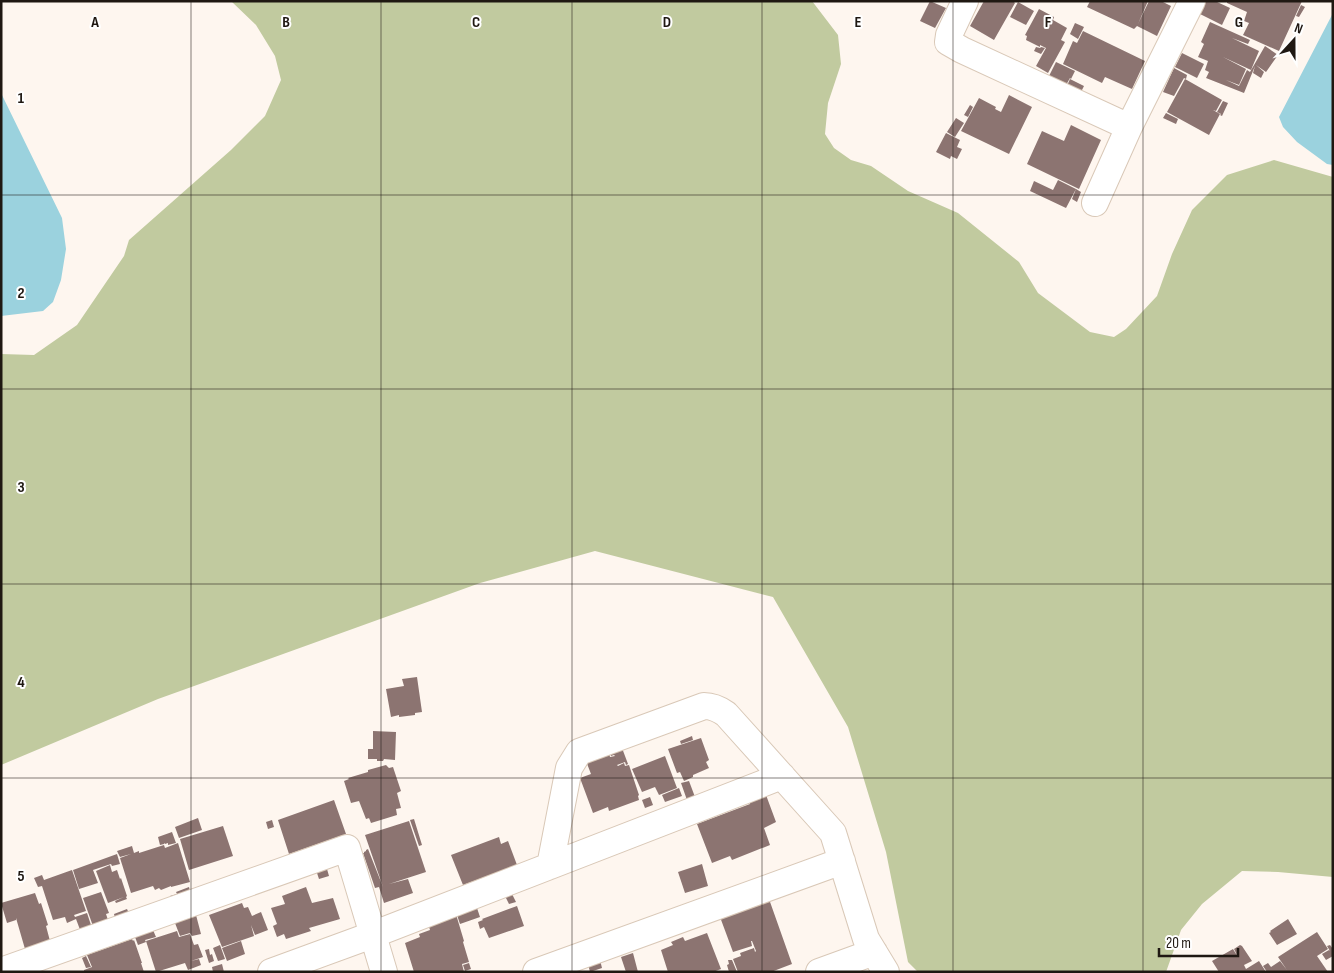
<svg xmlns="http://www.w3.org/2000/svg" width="1334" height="973" font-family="'Sofia Sans Condensed',sans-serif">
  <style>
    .forest { fill: #c1ca9f }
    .water { fill: #9bd2de }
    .building { fill: #8c7471 }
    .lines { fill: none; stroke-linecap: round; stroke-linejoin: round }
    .minor-casing { stroke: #d9c8b7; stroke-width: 28 }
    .minor { stroke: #fff; stroke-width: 26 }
    .grid { fill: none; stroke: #1f1812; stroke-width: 1; stroke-opacity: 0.55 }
    .grid-label { font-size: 16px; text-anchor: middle; font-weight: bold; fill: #1f1812; stroke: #fff; stroke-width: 4; stroke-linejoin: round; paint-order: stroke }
  </style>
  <rect width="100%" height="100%" fill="#fef6ef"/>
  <path class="forest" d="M 231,1 L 812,1 L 838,35 L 841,64 L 828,103 L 825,134 L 834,148 L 851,160 L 871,166 L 908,191 L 958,213 L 1019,262 L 1038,293 L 1090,332 L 1114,337 L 1126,329 L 1157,296 L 1172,254 L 1192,210 L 1227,175 L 1274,160 L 1333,177 L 1333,877 L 1278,872 L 1242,871 L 1202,904 L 1181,930 L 1166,972 L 918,972 L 908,962 L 886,852 L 848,727 L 773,597 L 595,551 L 480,583 L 158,699 L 1,765 L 1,354 L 34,355 L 77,325 L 124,256 L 129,240 L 231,150 L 265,116 L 281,80 L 275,56 L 256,25 Z"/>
  <path class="water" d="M 1333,13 L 1333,165 L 1327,164 L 1297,142 L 1283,127 L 1279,117 Z
    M 1,93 L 62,218 L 66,249 L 61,280 L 53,302 L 43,311 L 1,316 Z"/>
  <path class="building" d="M 930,1 L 946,8 L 935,28 L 920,21 Z
    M 984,1 L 1013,1 L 1015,3 L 994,40 L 970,26 Z
    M 1090,1 L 1148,1 L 1138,24 L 1149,1 L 1161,1 L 1171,6 L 1157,36 L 1137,26 L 1134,29 L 1087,7 Z
    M 1206,1 L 1215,1 L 1230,8 L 1222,25 L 1200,14 Z
    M 1227,1 L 1302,1 L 1279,51 L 1243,35 L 1249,23 L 1244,21 L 1247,12 L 1227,3 Z
    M 1018,2 L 1034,11 L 1026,25 L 1010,17 Z
    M 1301,5 L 1305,7 L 1299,17 L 1296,16 Z
    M 1039,9 L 1054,17 L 1053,20 L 1067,28 L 1061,40 L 1065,42 L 1048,73 L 1036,66 L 1046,48 L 1040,45 L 1040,47 L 1026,40 L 1027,36 L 1025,35 Z
    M 1210,22 L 1250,40 L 1248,44 L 1232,38 L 1259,51 L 1251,70 L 1223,57 L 1246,69 L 1239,85 L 1226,80 L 1239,86 L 1247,70 L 1250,72 L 1265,46 L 1278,55 L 1266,72 L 1256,65 L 1264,72 L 1261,78 L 1253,73 L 1255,66 L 1244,93 L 1206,78 L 1209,72 L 1205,70 L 1208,61 L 1198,57 L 1204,44 L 1201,42 Z
    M 1075,23 L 1084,27 L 1078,39 L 1070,34 Z
    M 1083,31 L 1145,61 L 1132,89 L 1105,77 L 1102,83 L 1063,64 L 1073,41 L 1077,43 Z
    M 1036,47 L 1040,48 L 1041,47 L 1045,48 L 1041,54 L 1034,51 Z
    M 1182,53 L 1204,64 L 1197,78 L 1175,67 Z
    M 1056,62 L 1075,71 L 1071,79 L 1070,78 L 1065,87 L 1048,78 Z
    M 1174,68 L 1187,75 L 1186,79 L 1184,78 L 1174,96 L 1163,92 Z
    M 1070,79 L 1084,86 L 1080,94 L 1066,88 Z
    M 1185,79 L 1222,100 L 1216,111 L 1213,110 L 1220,114 L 1209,135 L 1167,112 Z
    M 1009,95 L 1032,107 L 1009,154 L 961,131 L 979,98 L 996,107 L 995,109 L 1001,112 Z
    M 1223,101 L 1228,103 L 1222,116 L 1220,115 L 1221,114 L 1217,112 Z
    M 970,105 L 973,107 L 968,117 L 964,115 Z
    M 1166,113 L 1178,119 L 1176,124 L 1163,118 Z
    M 956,118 L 964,123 L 955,137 L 947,132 Z
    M 1071,125 L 1101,140 L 1079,189 L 1027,164 L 1042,131 L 1064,141 Z
    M 946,133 L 960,140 L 957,147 L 962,149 L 957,159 L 951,156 L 950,159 L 936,152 Z
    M 1058,180 L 1076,189 L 1066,208 L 1030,191 L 1034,181 L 1053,190 Z
    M 1076,189 L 1081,192 L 1077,202 L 1072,199 Z
    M 417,677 L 422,712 L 415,713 L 415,715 L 399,717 L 399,715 L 391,717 L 386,689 L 404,686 L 402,679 Z
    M 373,731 L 396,732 L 395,760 L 384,759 L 383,761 L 377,761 L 377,759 L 368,759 L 368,749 L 373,749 Z
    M 692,736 L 693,740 L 681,744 L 680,741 Z
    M 701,738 L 709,760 L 706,762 L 709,768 L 693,775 L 693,777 L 684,781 L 680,772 L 677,773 L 668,749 Z
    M 622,748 L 628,764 L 626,765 L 625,762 L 617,765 L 618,766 L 624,763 L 625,766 L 629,765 L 639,795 L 638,796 L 639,800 L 609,811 L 608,807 L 593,813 L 580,778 L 591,774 L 586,761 L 609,753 L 610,757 L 615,756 L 614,755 L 611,756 L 610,752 Z
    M 665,756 L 677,788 L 659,795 L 655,787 L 642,792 L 632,769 Z
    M 386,765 L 389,768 L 393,767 L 401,791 L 397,793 L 401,808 L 396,809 L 397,815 L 371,823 L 369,818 L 388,812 L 366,819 L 359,801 L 351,803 L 344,781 L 349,779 L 348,778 L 368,772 L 368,770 Z
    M 689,781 L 695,797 L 687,800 L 681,783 Z
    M 679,788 L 682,796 L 665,802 L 662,795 Z
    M 766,795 L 776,822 L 764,828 L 770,845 L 732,860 L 730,856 L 712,863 L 697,824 L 750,804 L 749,801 Z
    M 650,797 L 653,805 L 645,808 L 642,800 Z
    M 334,800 L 346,834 L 289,854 L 278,820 Z
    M 198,818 L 202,830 L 179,838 L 175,827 Z
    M 414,819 L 422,845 L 419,846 L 410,820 Z
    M 272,820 L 274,827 L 268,829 L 266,822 Z
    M 409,821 L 426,872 L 389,884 L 408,879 L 413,893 L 384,903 L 379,887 L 375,888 L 363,853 L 364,853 L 364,852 L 366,851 L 366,850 L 368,849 L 383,887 L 365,835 Z
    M 223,826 L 233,856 L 189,870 L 180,839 Z
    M 172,832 L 176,843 L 168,845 L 168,843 L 165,844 L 164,843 L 164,844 L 160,845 L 158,837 Z
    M 499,837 L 501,844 L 508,841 L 517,865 L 463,885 L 451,855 Z
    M 178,843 L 190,882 L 171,887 L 171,886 L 161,890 L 159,888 L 155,890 L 153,886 L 131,893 L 120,858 L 131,854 L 120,857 L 117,851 L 132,846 L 134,853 L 139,851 L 139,853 L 164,845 L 165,848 Z
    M 117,854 L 120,864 L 112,866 L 111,864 L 93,870 L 98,883 L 79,889 L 73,870 Z
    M 702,864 L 708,886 L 685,893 L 678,872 Z
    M 110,865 L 112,872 L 117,870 L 120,879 L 121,878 L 127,896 L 126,897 L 127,899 L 116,903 L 115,901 L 124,897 L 108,903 L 96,871 Z
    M 327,869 L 329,876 L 319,879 L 317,873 Z
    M 72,870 L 86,911 L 74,915 L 75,917 L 87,913 L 93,931 L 82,935 L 76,919 L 67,923 L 65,917 L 53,920 L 42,886 L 38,887 L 34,878 L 42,875 L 44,880 Z
    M 189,887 L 190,891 L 172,900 L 170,896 L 177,894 L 176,892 Z
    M 306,887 L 312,903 L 333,898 L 340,919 L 309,928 L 311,931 L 286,939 L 284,934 L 277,937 L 273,926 L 277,924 L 271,908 L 285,904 L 282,896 Z
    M 101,892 L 109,913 L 106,914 L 109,923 L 94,929 L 83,898 Z
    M 35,893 L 39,904 L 41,903 L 48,925 L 46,926 L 50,941 L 25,949 L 16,918 L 16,920 L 7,923 L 1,903 Z
    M 512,894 L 516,902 L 509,904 L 505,896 Z
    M 769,899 L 792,964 L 771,972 L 738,972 L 733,959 L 741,956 L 740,953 L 754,948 L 755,952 L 756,951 L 752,941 L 751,941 L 752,946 L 733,952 L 720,917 Z
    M 242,903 L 244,908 L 248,907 L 252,916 L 261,912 L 268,930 L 255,935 L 251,925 L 254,936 L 222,947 L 209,915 Z
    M 476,905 L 480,917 L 460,924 L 456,912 Z
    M 517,906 L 524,926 L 489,938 L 484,927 L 480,929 L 478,922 L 483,920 L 482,919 Z
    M 127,909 L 130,916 L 115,918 L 114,914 Z
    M 455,911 L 464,941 L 463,942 L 469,962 L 462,964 L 464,972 L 414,972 L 405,943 L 420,937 L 419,934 L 430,930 L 427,920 Z
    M 196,915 L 201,934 L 192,936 L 188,930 L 190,933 L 180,936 L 175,923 Z
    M 1288,919 L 1297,934 L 1277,945 L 1269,933 L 1271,932 L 1270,931 Z
    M 153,930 L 156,937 L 145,940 L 146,942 L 138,945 L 135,937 Z
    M 177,931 L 179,937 L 190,934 L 194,945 L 198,944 L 203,957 L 191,961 L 199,959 L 201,965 L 188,970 L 185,963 L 156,972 L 146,941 Z
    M 1317,932 L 1328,949 L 1317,956 L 1328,972 L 1267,972 L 1263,966 L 1268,963 L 1271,967 L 1280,961 L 1287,970 L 1278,957 Z
    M 707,933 L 721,969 L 713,972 L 668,972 L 661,950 L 673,945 L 671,942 L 683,937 L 685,941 Z
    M 132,939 L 133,941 L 134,940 L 142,963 L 141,963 L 144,972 L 84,972 L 84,970 L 92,967 L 87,955 Z
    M 241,941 L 245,954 L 227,961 L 222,948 Z
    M 220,945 L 225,959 L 218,961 L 213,948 Z
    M 1240,945 L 1242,946 L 1252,961 L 1244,965 L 1246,969 L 1259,961 L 1266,972 L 1219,972 L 1212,961 L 1233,949 L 1238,957 L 1234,949 Z
    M 1330,945 L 1333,949 L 1333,956 L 1326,960 L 1322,954 L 1329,950 L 1330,951 L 1327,946 Z
    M 209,949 L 210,955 L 212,954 L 214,961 L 209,963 L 205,950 Z
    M 633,953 L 638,972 L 626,972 L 621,957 Z
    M 86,956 L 91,967 L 86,968 L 82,958 Z
    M 600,960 L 602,968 L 590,972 L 588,964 Z
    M 728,960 L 732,960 L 737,972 L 729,972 L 727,965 L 729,964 Z
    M 469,963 L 471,969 L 465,971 L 463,965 Z
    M 222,964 L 224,972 L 213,972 L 212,967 Z"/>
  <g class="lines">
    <defs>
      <path id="minor" d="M 965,1 L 949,35 L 948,42 L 962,50 L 1129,127
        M 1095,203 L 1129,127 L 1192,1
        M 550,866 L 569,768 L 579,752 L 704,706 C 712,706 719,709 726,714 L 833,833 L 866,939 L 886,972
        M 1,971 L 347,848 L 384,972
        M 271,972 L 372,935 L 782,776
        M 536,972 L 842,861
        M 819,972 L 874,952"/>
    </defs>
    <use href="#minor" class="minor-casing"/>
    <use href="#minor" class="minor"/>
  </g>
  <path class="grid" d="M 191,1 L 191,972M 381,1 L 381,972M 572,1 L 572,972M 762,1 L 762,972M 953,1 L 953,972M 1143,1 L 1143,972M 1,195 L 1333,195M 1,389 L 1333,389M 1,584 L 1333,584M 1,778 L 1333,778"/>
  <g class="grid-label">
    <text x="95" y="27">A</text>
    <text x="286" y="27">B</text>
    <text x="476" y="27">C</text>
    <text x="667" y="27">D</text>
    <text x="858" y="27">E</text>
    <text x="1048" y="27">F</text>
    <text x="1239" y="27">G</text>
    <text x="21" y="103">1</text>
    <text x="21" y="298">2</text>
    <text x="21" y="492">3</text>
    <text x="21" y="687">4</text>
    <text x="21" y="881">5</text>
  </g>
  <rect width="1334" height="973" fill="none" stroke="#1f1812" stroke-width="5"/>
  <g transform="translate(1294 40) rotate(21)" stroke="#ffffff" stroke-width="4" paint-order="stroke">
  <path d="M0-4L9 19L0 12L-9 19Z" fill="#1f1812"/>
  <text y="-8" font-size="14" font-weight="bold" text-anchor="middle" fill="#1f1812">N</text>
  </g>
  <path d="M1159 948v8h79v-8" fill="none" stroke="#1f1812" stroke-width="2.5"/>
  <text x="1166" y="948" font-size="15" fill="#1f1812" stroke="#ffffff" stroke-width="4" paint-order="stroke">20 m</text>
</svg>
